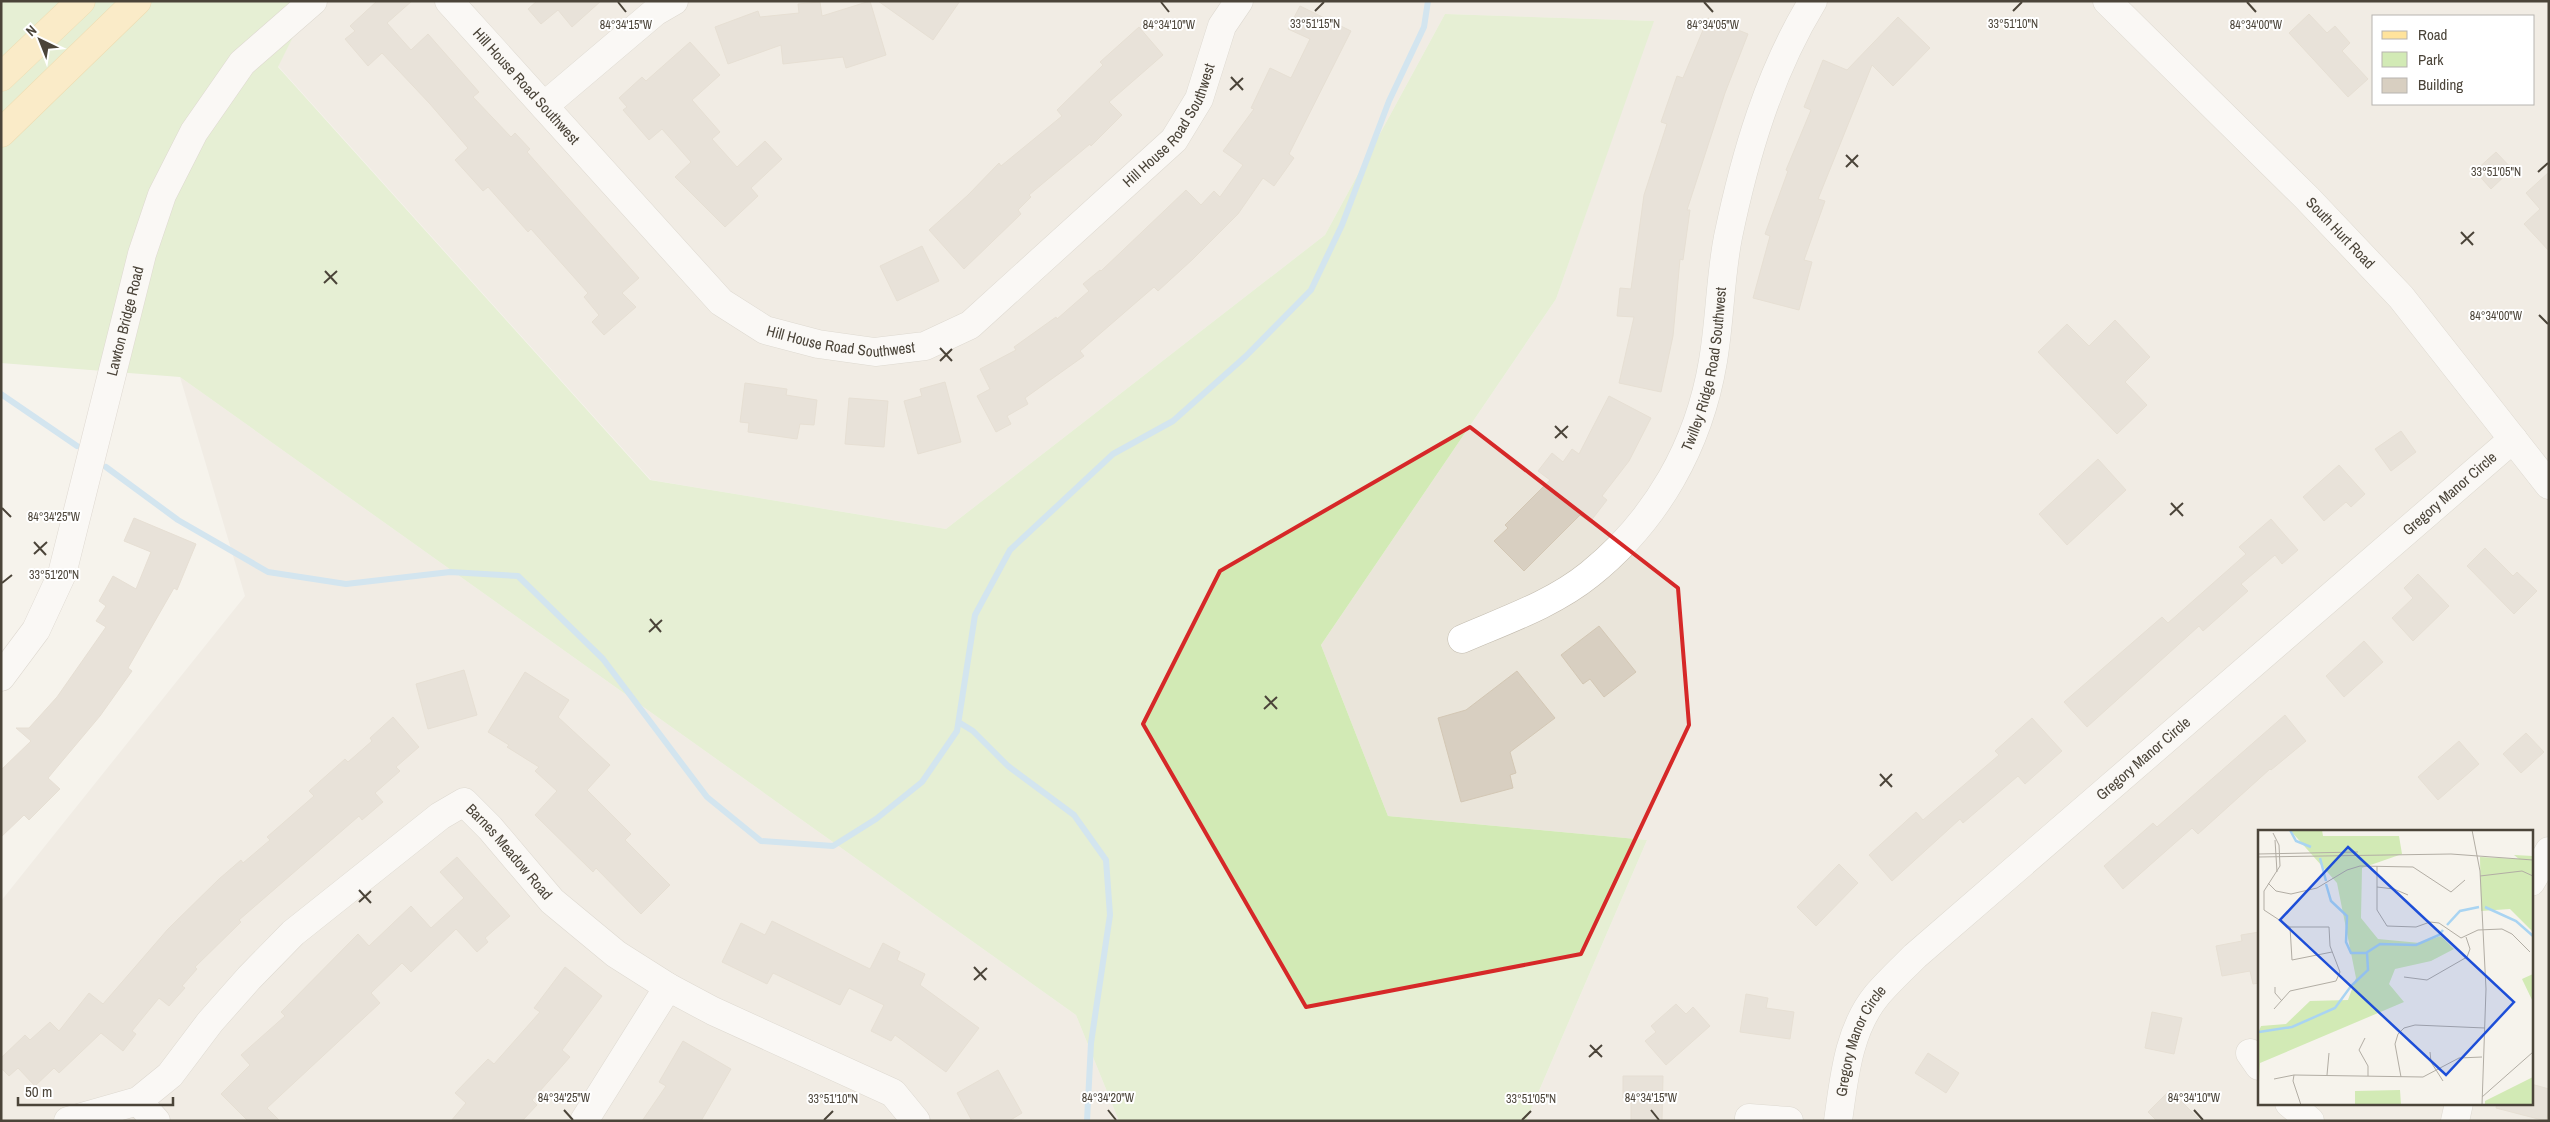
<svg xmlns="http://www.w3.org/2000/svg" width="2550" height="1122" font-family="'Archivo Narrow',sans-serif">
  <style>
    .residential { fill: #eae5da; fill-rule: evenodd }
    .green { fill: #d2eab5 }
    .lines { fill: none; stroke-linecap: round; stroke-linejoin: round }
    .stream { stroke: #a9d4f2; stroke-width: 6 }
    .building { fill: #d8cfc1; stroke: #d3c7b4 }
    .minor-casing { stroke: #c2bbae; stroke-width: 29 }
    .major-casing { stroke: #e6c16a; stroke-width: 29 }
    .minor { stroke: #fff; stroke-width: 28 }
    .major { stroke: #ffe39c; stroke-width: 28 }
    .marked { fill: none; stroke: #d62828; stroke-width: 4; stroke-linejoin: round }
    .ticks { fill: none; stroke: #4b4439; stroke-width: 2 }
    .labels { text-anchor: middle; stroke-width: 4; stroke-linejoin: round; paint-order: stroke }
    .street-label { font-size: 15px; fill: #4b4439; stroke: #fff }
    .inset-river { fill: none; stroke: #a9d4f2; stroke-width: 2.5 }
    .inset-road { fill: none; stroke: #b2ada4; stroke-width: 1 }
    .view { fill: #1d4ed8; fill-opacity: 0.15; stroke: #1d4ed8; stroke-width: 2.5 }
    .inset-edge { fill: none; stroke: #4b4439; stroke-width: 2.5 }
    .ticks-label { font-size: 12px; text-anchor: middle; fill: #4b4439; stroke: #fff; stroke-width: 4; stroke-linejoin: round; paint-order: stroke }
  </style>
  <rect width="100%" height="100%" fill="#f6f3ec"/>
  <path class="residential" d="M 311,1 L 2549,1 L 2549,1121 L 1526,1121 L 1647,840 L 1388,816 L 1321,645 L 1556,299 L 1653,21 L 1445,14 L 1325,235 L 946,529 L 651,480 L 278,66 ZM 2374,16 L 2534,16 L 2534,104 L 2374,104 ZM 2259,831 L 2531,831 L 2531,1103 L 2259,1103 Z
    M 180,377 L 1076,1015 L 1119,1121 L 1,1121 L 1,901 L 245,596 Z"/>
  <path class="green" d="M 1,1 L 311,1 L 278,67 L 650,480 L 946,529 L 1325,235 L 1445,14 L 1654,21 L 1556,299 L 1321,645 L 1388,816 L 1647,840 L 1526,1121 L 1119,1121 L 1076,1015 L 180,377 L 1,363 Z"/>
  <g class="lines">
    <path class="stream" d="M 1,394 L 77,446
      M 106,467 L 178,520 L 268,572 L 346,584 L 450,572 L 518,576 L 603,659 L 707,797 L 761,841 L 833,846 L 876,819 L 922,782 L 957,731 L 975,615 L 1010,550 L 1113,454 L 1173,421 L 1246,356 L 1311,290 L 1342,225 L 1389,101 L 1424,27 L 1428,1
      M 960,723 L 973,731 L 1008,766 L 1074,815 L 1106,860 L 1110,915 L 1091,1043 L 1087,1121"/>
  </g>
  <path class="building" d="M 377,1 L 412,1 L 387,23 L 411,50 L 428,34 L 479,92 L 473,97 L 511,137 L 515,133 L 530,149 L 527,152 L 639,278 L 622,293 L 636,307 L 604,335 L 592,322 L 599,315 L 584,297 L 588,293 L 531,229 L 528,232 L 488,187 L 483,191 L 455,160 L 468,148 L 430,104 L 382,53 L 368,66 L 345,39 L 355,31 L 350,26 Z
    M 537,1 L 601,1 L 572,27 L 558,10 L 541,24 L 528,9 Z
    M 870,1 L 886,55 L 846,68 L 843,57 L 783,64 L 781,45 L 728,64 L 715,27 L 758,11 L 760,17 L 799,13 L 798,4 L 820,2 L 822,16 Z
    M 878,1 L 960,1 L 933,40 Z
    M 1300,6 L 1351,31 L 1289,154 L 1294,158 L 1274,186 L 1263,178 L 1238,214 L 1193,259 L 1158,291 L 1154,287 L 1080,351 L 1084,356 L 1025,398 L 1028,404 L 1007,416 L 1011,424 L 996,432 L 977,396 L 990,389 L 980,369 L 1016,350 L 1014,347 L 1056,317 L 1057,319 L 1089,291 L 1083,284 L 1100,270 L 1101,271 L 1186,190 L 1201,205 L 1214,191 L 1220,197 L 1243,165 L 1223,151 L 1254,109 L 1251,108 L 1270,68 L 1291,78 L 1310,39 L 1288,29 Z
    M 2309,14 L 2327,33 L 2335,26 L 2350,43 L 2342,51 L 2368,79 L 2348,97 L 2289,33 Z
    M 1898,17 L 1930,48 L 1893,86 L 1872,65 L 1818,199 L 1825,201 L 1804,260 L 1812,262 L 1799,310 L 1753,298 L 1770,236 L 1765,234 L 1788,171 L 1786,170 L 1811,110 L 1804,107 L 1823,60 L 1847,70 Z
    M 1708,18 L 1748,34 L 1725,93 L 1687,210 L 1690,210 L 1683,260 L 1680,259 L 1673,336 L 1661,392 L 1619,383 L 1634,317 L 1617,316 L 1620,288 L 1631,289 L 1644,195 L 1667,124 L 1661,122 L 1677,76 L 1683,78 Z
    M 1139,27 L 1163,55 L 1109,102 L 1122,115 L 1091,146 L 1090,144 L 1029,195 L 1031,197 L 1018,210 L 1021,214 L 964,269 L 929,230 L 968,195 L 999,163 L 1001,166 L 1062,116 L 1057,110 L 1103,65 L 1100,62 Z
    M 690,42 L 720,75 L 692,100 L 720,132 L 712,139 L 737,167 L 765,141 L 782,159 L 751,188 L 758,196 L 725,227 L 675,177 L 691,162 L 662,129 L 649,140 L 623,110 L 627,107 L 619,98 L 642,77 L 646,81 Z
    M 2496,152 L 2512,169 L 2491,189 L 2475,171 Z
    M 2549,172 L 2549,251 L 2524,224 L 2540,209 L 2526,193 Z
    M 922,246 L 939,281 L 897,301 L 880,266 Z
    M 2115,320 L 2150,357 L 2125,382 L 2147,405 L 2117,434 L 2038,352 L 2067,324 L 2089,346 Z
    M 945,382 L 961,442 L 918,454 L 904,401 L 922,396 L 920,389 Z
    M 745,383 L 787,389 L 786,395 L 817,400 L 814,425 L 800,424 L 797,439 L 748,432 L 749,423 L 740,422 Z
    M 1609,396 L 1651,418 L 1629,461 L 1602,496 L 1607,500 L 1590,522 L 1580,515 L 1524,571 L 1494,541 L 1508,528 L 1505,525 L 1550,480 L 1538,471 L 1552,453 L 1563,462 L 1572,449 L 1579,454 Z
    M 849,398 L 888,401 L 884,447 L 845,444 Z
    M 2401,431 L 2416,452 L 2391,471 L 2375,449 Z
    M 2098,459 L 2126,490 L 2067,545 L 2039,514 Z
    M 2339,465 L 2365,494 L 2351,507 L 2346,502 L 2324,521 L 2303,497 Z
    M 134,518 L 196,544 L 177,590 L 174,588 L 128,668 L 132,671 L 100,716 L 48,778 L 60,789 L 29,820 L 24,815 L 1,837 L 1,770 L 31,741 L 16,728 L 29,728 L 57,697 L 106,627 L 96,621 L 106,606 L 99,601 L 113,576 L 136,589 L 151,552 L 124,541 Z
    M 2271,519 L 2298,550 L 2282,564 L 2275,555 L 2241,584 L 2248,591 L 2203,631 L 2199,626 L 2087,727 L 2064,702 L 2162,617 L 2168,623 L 2246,554 L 2239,547 Z
    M 2485,548 L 2513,576 L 2517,572 L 2537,591 L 2514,614 L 2467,566 Z
    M 2418,574 L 2449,606 L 2413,641 L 2392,618 L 2413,598 L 2404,588 Z
    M 1599,626 L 1636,672 L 1604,697 L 1590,679 L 1583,684 L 1561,655 Z
    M 2364,641 L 2383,662 L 2344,697 L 2326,676 Z
    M 464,670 L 477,715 L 428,729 L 416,684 Z
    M 1517,671 L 1555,718 L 1510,752 L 1516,773 L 1510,775 L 1513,788 L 1461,802 L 1438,718 L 1466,710 Z
    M 525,672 L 569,700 L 558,717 L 610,765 L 587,790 L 631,834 L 625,840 L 670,885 L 641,914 L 596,868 L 593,872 L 535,815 L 557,791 L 535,771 L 539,767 L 507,747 L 509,745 L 488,732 Z
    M 2285,715 L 2306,741 L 2271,770 L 2270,769 L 2198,834 L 2192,828 L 2123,889 L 2104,866 L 2153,823 L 2157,827 Z
    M 393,717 L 419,747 L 396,767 L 400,771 L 375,793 L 383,802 L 362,820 L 359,816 L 239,920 L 241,922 L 195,967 L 197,969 L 182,986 L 185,988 L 169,1006 L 159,998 L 132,1031 L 136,1034 L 123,1051 L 101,1033 L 59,1073 L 54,1068 L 35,1086 L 18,1068 L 9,1076 L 1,1068 L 1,1058 L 25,1035 L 30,1040 L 50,1022 L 59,1031 L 89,993 L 103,1004 L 168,929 L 219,879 L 241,860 L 243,863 L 270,840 L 267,837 L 314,796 L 309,791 L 345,759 L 348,762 L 372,741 L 370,738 Z
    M 2032,718 L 2062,751 L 2025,784 L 2018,776 L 1963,823 L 1960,819 L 1892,881 L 1869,855 L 1916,812 L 1923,820 L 1999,755 L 1995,751 Z
    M 2526,733 L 2544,752 L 2521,773 L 2503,754 Z
    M 2459,741 L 2479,764 L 2438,800 L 2418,777 Z
    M 457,857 L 510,916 L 485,938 L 488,942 L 477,952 L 456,929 L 411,972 L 402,963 L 371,993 L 380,1003 L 267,1108 L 280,1121 L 248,1121 L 221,1094 L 250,1065 L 241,1055 L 285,1016 L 281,1012 L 358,934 L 369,946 L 411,906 L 431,928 L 464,898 L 440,872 Z
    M 1839,864 L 1858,883 L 1816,926 L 1797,907 Z
    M 772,921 L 870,969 L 883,943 L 900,952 L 897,960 L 925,974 L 920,985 L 979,1028 L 946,1072 L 895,1035 L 891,1041 L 871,1031 L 884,1005 L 849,988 L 840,1005 L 773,973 L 767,984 L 722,962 L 741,923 L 765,935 Z
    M 2259,932 L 2259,983 L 2253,984 L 2250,971 L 2222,976 L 2216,946 L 2242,941 L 2241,935 Z
    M 565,967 L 602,996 L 562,1050 L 570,1057 L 532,1100 L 537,1105 L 522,1121 L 451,1121 L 466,1103 L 455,1093 L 488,1059 L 494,1064 L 540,1012 L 534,1008 Z
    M 1746,994 L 1768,998 L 1766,1008 L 1794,1012 L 1790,1039 L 1740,1032 Z
    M 1676,1004 L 1686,1014 L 1693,1007 L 1710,1026 L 1666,1065 L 1645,1041 L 1656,1032 L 1651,1026 Z
    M 2152,1012 L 2182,1018 L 2174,1054 L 2145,1048 Z
    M 683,1041 L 731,1069 L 701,1121 L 642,1121 L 666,1086 L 659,1082 Z
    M 1928,1053 L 1959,1073 L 1946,1093 L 1915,1073 Z
    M 998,1070 L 1022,1113 L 1009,1121 L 972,1121 L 957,1093 Z
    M 1623,1076 L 1663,1076 L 1662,1121 L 1631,1121 L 1631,1098 L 1623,1098 Z
    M 2531,1084 L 2549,1089 L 2549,1110 L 2546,1121 L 2496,1108 L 2497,1103 L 2531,1103 Z
    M 2170,1090 L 2201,1121 L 2157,1121 L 2148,1112 Z"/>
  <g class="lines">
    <defs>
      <g id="minor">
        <path id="s1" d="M 449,1 L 721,302 L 765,330 L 818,344 L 875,352 L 925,346 L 970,325 L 1174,140 L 1199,99 L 1222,26 L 1239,1"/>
        <path id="s2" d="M 2107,1 L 2307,198 L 2401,297 L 2549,485"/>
        <path d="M 544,106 L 655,12 L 674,1"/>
        <path id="s3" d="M 1462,639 C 1506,620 1553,604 1590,574 C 1657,520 1699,445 1713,361 C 1720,320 1720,278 1728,237 C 1745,155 1769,73 1813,1"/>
        <path id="s4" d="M 1,677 L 36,630 L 62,574 L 142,254 L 162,195 L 194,132 L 242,63 L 313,1"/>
        <path d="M 2531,882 L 2549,851"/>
        <path d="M 2250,1053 L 2259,1066"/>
        <path d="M 138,1101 L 156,1121"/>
        <path d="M 2289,1103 L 2310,1121"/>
        <path d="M 1749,1118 L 1789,1121"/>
        <path id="s5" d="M 68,1121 L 138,1101 L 170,1075 L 210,1022 L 249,978 L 293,933 L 440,816 L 464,802 L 490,828 L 552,901 L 616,954 L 668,987 L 713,1011 L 893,1093 L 916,1121"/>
        <path d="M 584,1121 L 668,987"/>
        <path id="s6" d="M 1838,1121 C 1844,1079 1848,1030 1877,995 C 1888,982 1902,969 1915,956 L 2513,439"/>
        <path d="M 2455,1121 L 2459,1103"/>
      </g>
      <path id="major" d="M 1,77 L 81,1
        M 1,133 L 137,1"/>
    </defs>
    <use href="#minor" class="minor-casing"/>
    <use href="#major" class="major-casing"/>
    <use href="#minor" class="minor"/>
    <use href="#major" class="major"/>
  </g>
  <path d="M0 0H2550V1122H0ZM 1470,427 L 1678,588 L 1689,725 L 1581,954 L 1306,1007 L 1143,724 L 1220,571 Z" fill="#f6f3ec" fill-opacity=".55" fill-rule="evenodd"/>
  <path class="marked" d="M 1470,427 L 1678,588 L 1689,725 L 1581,954 L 1306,1007 L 1143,724 L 1220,571 Z"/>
  <path class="ticks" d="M 618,2 L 626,12M 1161,2 L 1169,12M 1704,2 L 1713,12M 2247,2 L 2256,12M 1315,11 L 1324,2M 2013,11 L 2022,2M 1231,77 L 1243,90M 1230,90 L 1243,78M 1846,155 L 1858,167M 1846,167 L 1858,155M 2538,172 L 2548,163M 2461,232 L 2473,245M 2461,244 L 2474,232M 325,271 L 337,284M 324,283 L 337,271M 2539,315 L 2548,324M 940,348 L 952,361M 940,361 L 952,349M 1555,426 L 1567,438M 1555,438 L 1568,426M 2171,503 L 2183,516M 2,508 L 11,517M 2170,515 L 2183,503M 34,542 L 46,555M 34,554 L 47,542M 2,583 L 12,575M 650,619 L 661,632M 649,632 L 662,620M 1265,696 L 1277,709M 1264,709 L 1277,697M 1880,774 L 1892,787M 1880,786 L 1892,774M 359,890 L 371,903M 359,902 L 371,891M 974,967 L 986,980M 974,980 L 987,968M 1590,1045 L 1602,1057M 1589,1057 L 1602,1045M 564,1110 L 573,1120M 1108,1110 L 1116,1120M 1651,1110 L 1659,1120M 2194,1110 L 2203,1120M 824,1120 L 833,1111M 1522,1120 L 1531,1111"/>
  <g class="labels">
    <g class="street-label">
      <text dy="5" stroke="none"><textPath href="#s1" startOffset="115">Hill House Road Southwest</textPath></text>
      <text dy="5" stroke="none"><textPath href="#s1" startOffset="955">Hill House Road Southwest</textPath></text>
      <text dy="5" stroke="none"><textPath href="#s2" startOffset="329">South Hurt Road</textPath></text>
      <text dy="5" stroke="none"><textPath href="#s4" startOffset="381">Lawton Bridge Road</textPath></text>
      <text dy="5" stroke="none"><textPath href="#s1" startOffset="535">Hill House Road Southwest</textPath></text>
      <text dy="5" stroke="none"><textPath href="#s3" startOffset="386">Twilley Ridge Road Southwest</textPath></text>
      <text dy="5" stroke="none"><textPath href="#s6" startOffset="895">Gregory Manor Circle</textPath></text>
      <text dy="5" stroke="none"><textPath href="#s6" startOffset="490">Gregory Manor Circle</textPath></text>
      <text dy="5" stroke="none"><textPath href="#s5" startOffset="585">Barnes Meadow Road</textPath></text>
      <text dy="5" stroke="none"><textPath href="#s6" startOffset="84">Gregory Manor Circle</textPath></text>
    </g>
  </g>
  <g transform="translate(2258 830)">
    <rect width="275" height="275" fill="#f6f3ec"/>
    <path d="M 32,0 L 64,0 L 65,6 L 141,6 L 144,24 L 104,38 L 103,88 L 120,109 L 162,113 L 183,106 L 196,119 L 173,131 L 137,139 L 131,154 L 146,172 L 2,233 L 0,269 L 0,203 L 3,196 L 28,194 L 52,171 L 90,170 L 98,148 L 79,53 ZM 256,25 L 275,26 L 275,102 L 252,79 L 223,81 L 222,27 L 261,29 ZM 275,144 L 275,172 L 264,149 ZM 275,247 L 275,275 L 227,275 L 227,271 ZM 142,260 L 143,275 L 97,275 L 97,261 Z" fill="#d2eab5"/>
    <path class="inset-river" d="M 32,0 L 38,11 L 53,17M 62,28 L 68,51M 68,54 L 73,71 L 89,86 L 88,112 L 93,123 L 108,123 L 122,114 L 158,115 L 181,105 L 185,100M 227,77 L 258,91 L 275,106M 189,95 L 202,81 L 221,77M 1,202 L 34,197 L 77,178 L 93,156 L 110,140 L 109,123"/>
    <path class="inset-road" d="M 81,0 L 119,0M 214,0 L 222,41 L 228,159 L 224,275M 15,3 L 21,15 L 22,36 L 6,61 L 6,80 L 32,97 L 71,97 L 72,116 L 82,142 L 78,151 L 32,161 L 16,179M 17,10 L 19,42M 0,24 L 100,22M 0,27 L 193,24 L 275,30M 119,36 L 119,80 L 129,96 L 158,97 L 172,92 L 181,93 L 203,108 L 220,100 L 244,99 L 254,104 L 272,122M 222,46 L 264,41 L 275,46M 10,53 L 18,61 L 33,64 L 59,58 L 89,40 L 102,36 L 155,37 L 193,62 L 207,50M 119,57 L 136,59 L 150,65M 32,97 L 34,130 L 74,122M 146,147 L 169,150 L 209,127 L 212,119 L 208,107M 17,157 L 17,163 L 24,171M 107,208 L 101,220 L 110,236 L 110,246M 172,222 L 173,232 L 185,251M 36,245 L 35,251 L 43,275M 69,245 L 71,223M 143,247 L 137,214 L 140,204 L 146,198 L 157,195 L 227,198M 16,249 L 36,245 L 165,247 L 201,228 L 224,227M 224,267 L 275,222"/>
    <path class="view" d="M 90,17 L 256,172 L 188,245 L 22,90 Z"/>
    <rect width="275" height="275" class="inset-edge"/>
  </g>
  <g class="ticks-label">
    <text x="1315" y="28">33°51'15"N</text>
    <text x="2013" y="28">33°51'10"N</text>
    <text x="2256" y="29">84°34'00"W</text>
    <text x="626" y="29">84°34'15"W</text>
    <text x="1169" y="29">84°34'10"W</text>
    <text x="1713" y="29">84°34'05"W</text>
    <text x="2496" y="176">33°51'05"N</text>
    <text x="2496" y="320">84°34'00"W</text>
    <text x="54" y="521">84°34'25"W</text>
    <text x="54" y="579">33°51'20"N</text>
    <text x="564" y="1102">84°34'25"W</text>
    <text x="1108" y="1102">84°34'20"W</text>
    <text x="1651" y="1102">84°34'15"W</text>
    <text x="2194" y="1102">84°34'10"W</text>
    <text x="833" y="1103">33°51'10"N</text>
    <text x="1531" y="1103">33°51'05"N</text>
  </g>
  <rect width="2550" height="1122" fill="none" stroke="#4b4439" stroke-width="5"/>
  <rect x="2372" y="15" width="162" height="90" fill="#ffffff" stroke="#b7b4b0"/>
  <rect x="2382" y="31" width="25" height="8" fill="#ffe39c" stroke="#b7b4b0"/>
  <text x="2418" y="40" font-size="15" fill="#4b4439">Road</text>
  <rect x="2382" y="52" width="25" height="15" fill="#d2eab5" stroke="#b7b4b0"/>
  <text x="2418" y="65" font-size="15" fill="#4b4439">Park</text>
  <rect x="2382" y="78" width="25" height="15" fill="#d8cfc1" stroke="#b7b4b0"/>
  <text x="2418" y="90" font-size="15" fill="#4b4439">Building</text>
  <g transform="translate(40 40) rotate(317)" stroke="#ffffff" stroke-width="4" paint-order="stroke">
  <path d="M0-4L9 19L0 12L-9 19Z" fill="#4b4439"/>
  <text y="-8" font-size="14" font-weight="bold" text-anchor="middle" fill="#4b4439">N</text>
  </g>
  <path d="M18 1097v8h155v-8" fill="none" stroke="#4b4439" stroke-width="2.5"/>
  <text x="25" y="1097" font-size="15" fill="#4b4439" stroke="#ffffff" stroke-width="4" paint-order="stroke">50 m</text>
</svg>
